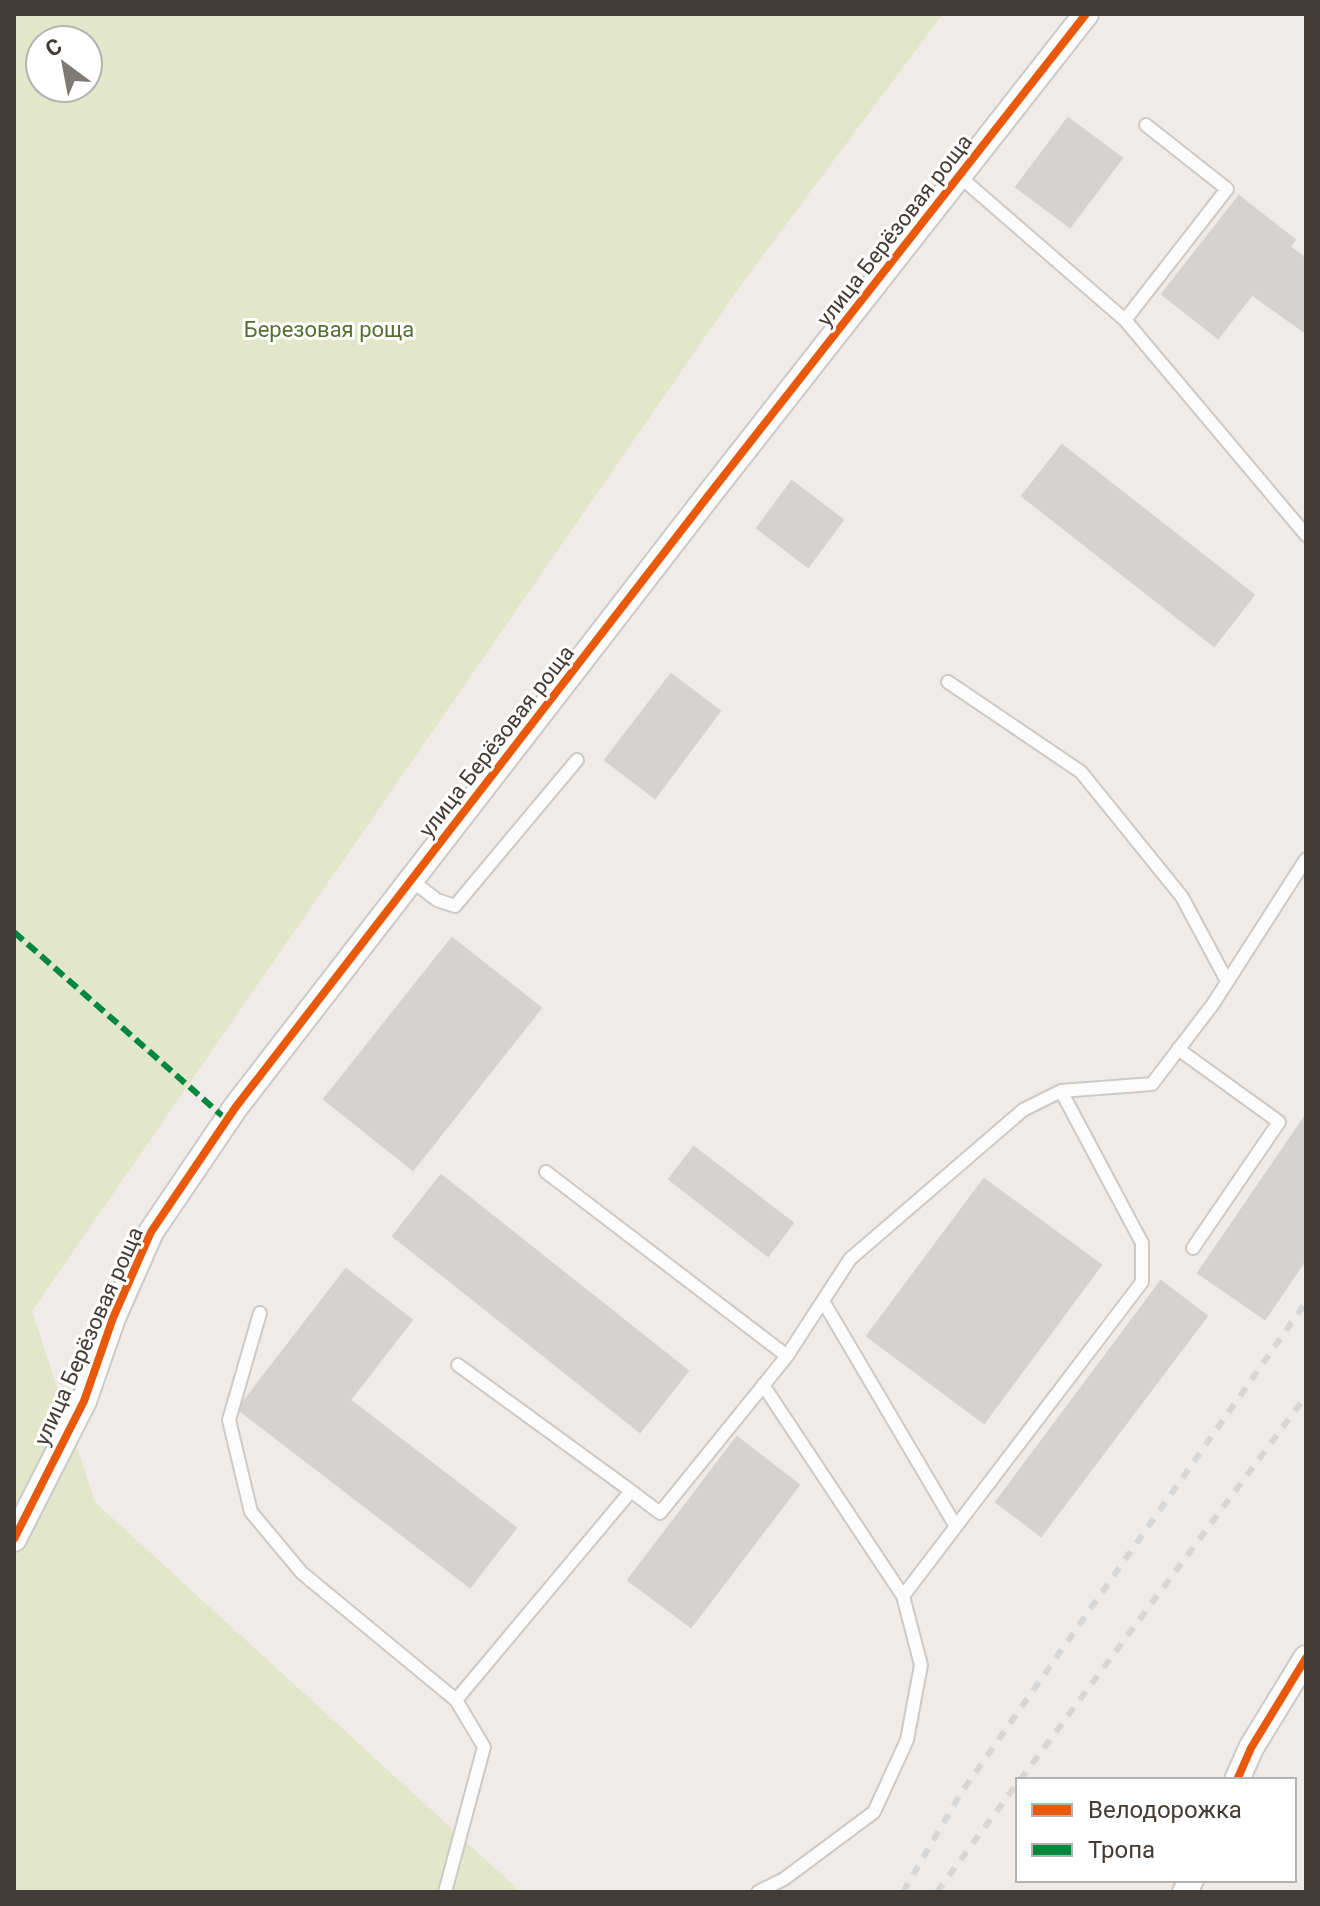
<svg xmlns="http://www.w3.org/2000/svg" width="1320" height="1906" font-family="Roboto,sans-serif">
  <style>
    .green { fill: #e2e7ca; fill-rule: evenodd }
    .building { fill: #d6d2d0; stroke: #d6d2cf; stroke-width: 2 }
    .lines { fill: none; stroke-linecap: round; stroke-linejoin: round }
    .lane-casing { stroke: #ccc9c6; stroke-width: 16 }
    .street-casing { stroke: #ccc9c6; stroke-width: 28 }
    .lane { stroke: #fcfcfc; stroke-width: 12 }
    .street { stroke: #fcfcfc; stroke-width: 24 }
    .rail { stroke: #d8d7d7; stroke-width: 6; stroke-dasharray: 10 10; stroke-linecap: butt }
    .quiet { stroke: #00873e; stroke-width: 6; stroke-dasharray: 12 6; stroke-linecap: butt }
    .cycleway-casing { stroke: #fff; stroke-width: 13 }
    .cycleway { stroke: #e8590c; stroke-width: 8 }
    .labels { text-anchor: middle; stroke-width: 6; stroke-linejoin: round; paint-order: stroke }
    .street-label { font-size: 22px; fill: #433b36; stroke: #fff }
    .park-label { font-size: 22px; fill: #56702e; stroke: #fff }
  </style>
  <rect width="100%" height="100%" fill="#eeebe9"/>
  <path class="green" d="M 14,14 L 943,14 L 743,282 L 32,1311 L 95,1502 L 521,1892 L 14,1892 ZM 40,40 L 88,40 L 88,88 L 40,88 Z"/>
  <path class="building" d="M 1068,118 L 1122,158 L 1070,227 L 1016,187 Z
    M 1239,196 L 1295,240 L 1218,338 L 1162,294 Z
    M 1290,247 L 1306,259 L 1306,333 L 1254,296 Z
    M 1062,445 L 1254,595 L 1214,646 L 1022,496 Z
    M 792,481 L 843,520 L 808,567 L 757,528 Z
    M 671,674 L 720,711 L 655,798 L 605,760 Z
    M 452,938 L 541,1008 L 413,1170 L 324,1099 Z
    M 1306,1115 L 1306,1259 L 1265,1319 L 1198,1273 Z
    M 694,1147 L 793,1223 L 768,1256 L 669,1179 Z
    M 441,1175 L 688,1371 L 640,1432 L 393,1236 Z
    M 984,1179 L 1101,1265 L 984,1423 L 867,1336 Z
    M 346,1269 L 412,1320 L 350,1400 L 516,1528 L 470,1587 L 238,1409 Z
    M 1161,1281 L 1207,1316 L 1041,1536 L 996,1502 Z
    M 737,1437 L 799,1485 L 691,1627 L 628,1580 Z"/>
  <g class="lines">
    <defs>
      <path id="lane" d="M 959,176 L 1125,320 L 1306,535
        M 1125,320 L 1227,189 L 1146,125
        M 948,682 L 1081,772 L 1182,897 L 1227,981
        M 411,880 L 437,900 L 455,906 L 577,760
        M 1178,1049 L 1279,1122 L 1193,1248
        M 546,1172 L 787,1356 L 660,1513 L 631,1491
        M 823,1301 L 955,1525
        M 260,1313 L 229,1420 L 251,1512 L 302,1573 L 456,1700 L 631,1491 L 458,1365
        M 787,1356 L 850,1259 L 1023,1110 L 1061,1091 L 1152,1084 L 1213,1004 L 1306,859
        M 903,1596 L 1142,1282 L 1142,1243 L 1061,1091
        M 445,1892 L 484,1747 L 456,1700
        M 758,1892 L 784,1879 L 874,1812 L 907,1740 L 921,1665 L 903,1596 L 763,1385"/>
      <path id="street" d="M 14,1539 L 84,1401 L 113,1318 L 151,1232 L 235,1108 L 708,496 L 1086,14
        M 1237,1780 L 1251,1748 L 1306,1658
        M 1185,1892 L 1191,1880"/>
    </defs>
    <use href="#lane" class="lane-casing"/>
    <use href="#street" class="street-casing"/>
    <use href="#lane" class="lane"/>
    <use href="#street" class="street"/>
    <path class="rail" d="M 1020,1780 L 1306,1396
      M 903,1892 L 961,1793 L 1306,1302
      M 937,1892 L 1018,1782"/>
    <path class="quiet" d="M 14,932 L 227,1120"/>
    <defs>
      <path id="cycleway" d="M 14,1539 L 84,1401 L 113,1318 L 151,1232 L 235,1108 L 708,496 L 1086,14
        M 1237,1780 L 1251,1748 L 1306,1658"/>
    </defs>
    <use href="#cycleway" class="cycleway-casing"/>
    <use href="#cycleway" class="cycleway"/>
  </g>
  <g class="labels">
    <g class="street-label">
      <text transform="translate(894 230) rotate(-52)" y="8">улица Берёзовая роща</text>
      <text transform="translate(496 741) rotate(-52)" y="8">улица Берёзовая роща</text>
      <text transform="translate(88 1336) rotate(-66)" y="8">улица Берёзовая роща</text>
    </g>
    <g class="park-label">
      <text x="329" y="337">Березовая роща</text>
    </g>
  </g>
  <rect width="1320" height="1906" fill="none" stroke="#433b36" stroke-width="32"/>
  <rect x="1016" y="1778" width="280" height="104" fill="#ffffff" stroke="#b4b1af" stroke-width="2"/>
  <rect x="1032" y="1804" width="40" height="12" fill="#e8590c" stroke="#b4b1af" stroke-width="2"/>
  <text x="1088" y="1818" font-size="24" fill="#433b36">Велодорожка</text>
  <rect x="1032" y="1844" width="40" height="12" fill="#00873e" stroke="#b4b1af" stroke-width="2"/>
  <text x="1088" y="1858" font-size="24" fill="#433b36">Тропа</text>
  <g transform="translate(64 64) rotate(328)"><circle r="38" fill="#ffffff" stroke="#b4b1af" stroke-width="2"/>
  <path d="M0-6L14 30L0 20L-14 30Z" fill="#7f7975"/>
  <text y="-12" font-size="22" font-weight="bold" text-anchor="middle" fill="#433b36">С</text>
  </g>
</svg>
